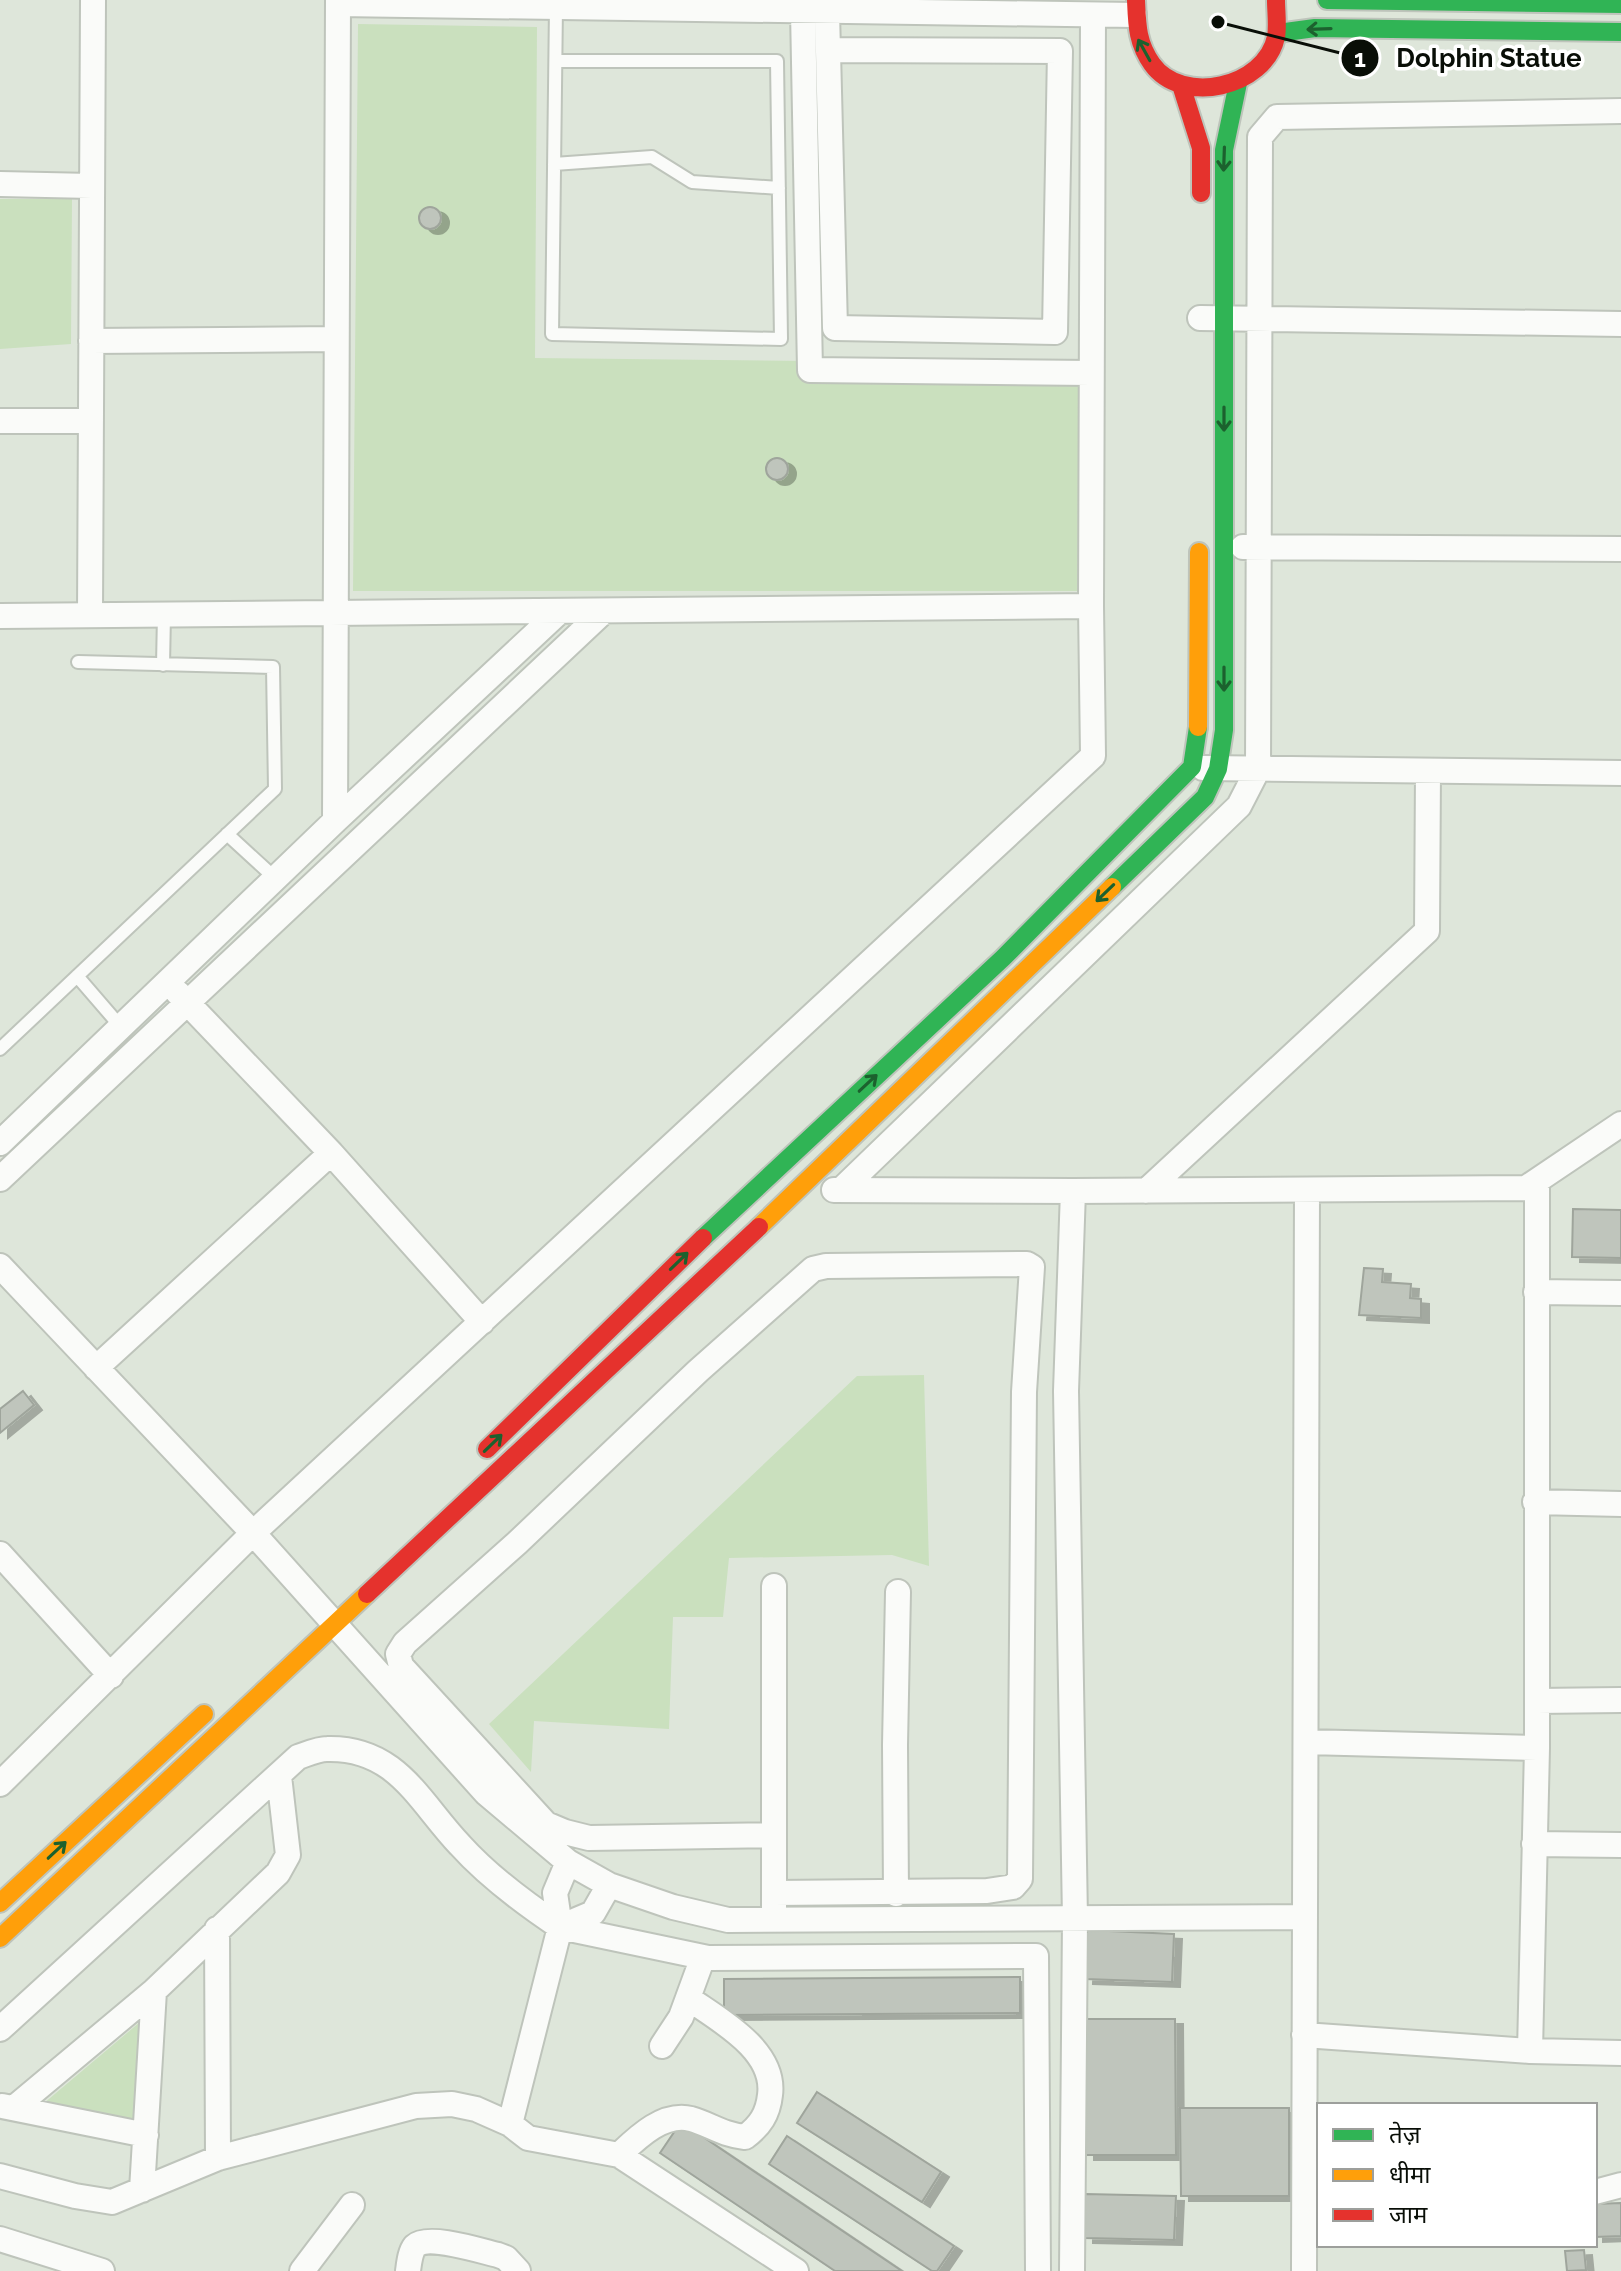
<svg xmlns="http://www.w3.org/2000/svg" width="1621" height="2271" font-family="Raleway,'Noto Sans Devanagari',sans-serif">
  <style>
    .green { fill: #cae0be }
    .building { fill: #bfc5bc; stroke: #9fa59c; stroke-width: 2; filter: url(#shadow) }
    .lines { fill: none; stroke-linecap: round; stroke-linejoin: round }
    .lane-casing { stroke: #bec4bb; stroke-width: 16 }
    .street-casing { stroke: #bec4bb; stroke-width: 28 }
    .fast-casing { stroke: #bec4bb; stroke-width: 22 }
    .slow-casing { stroke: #bec4bb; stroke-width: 22 }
    .jam-casing { stroke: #bec4bb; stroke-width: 22 }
    .lane { stroke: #fafbf9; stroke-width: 12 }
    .street { stroke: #fafbf9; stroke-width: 24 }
    .fast { stroke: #30b455; stroke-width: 18 }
    .slow { stroke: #ff9f0a; stroke-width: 18 }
    .jam { stroke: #e5322d; stroke-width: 18 }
    .oneway { stroke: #1c612e }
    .leader { fill: none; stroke: #090e07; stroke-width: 3 }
    .callout-dot { fill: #090e07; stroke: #fff; stroke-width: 3 }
    .mark-label { font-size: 24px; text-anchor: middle; font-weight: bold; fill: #fff }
    .callout-label { font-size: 26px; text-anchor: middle; font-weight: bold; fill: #090e07; stroke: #fff; stroke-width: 7; stroke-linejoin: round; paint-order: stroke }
  </style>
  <defs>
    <filter id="shadow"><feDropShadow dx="8" dy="5" stdDeviation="0" flood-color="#0004"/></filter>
  </defs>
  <rect width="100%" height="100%" fill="#dee6da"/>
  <path class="green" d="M 358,24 L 537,27 L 535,358 L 1081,364 L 1078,591 L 353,591 Z
    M 0,199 L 72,199 L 71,344 L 0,349 Z
    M 924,1375 L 929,1566 L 892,1555 L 729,1558 L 723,1617 L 673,1617 L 669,1729 L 534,1721 L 531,1772 L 489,1724 L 857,1376 Z
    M 140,2022 L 137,2127 L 43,2104 Z"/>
  <path class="building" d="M419 218a11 11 0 1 1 22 0a11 11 0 1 1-22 0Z
    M766 469a11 11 0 1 1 22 0a11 11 0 1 1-22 0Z
    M 1573,1209 L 1621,1210 L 1621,1258 L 1572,1257 Z
    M 1364,1268 L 1383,1269 L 1382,1282 L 1411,1284 L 1410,1298 L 1421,1299 L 1421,1318 L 1359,1315 Z
    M 23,1391 L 34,1405 L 0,1433 L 0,1409 Z
    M 1087,1930 L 1174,1934 L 1172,1982 L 1085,1979 Z
    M 1020,1977 L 1020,2013 L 724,2015 L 724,1979 Z
    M 1086,2019 L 1175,2019 L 1176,2155 L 1086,2155 Z
    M 817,2092 L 941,2172 L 922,2202 L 797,2123 Z
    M 1180,2108 L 1289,2108 L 1289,2196 L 1181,2196 Z
    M 681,2122 L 902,2271 L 835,2271 L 660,2153 Z
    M 787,2136 L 954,2246 L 937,2271 L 932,2271 L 769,2164 Z
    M 1085,2194 L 1176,2196 L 1174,2240 L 1085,2238 Z
    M 1621,2203 L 1621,2236 L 1595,2237 L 1595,2204 Z
    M 1584,2250 L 1586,2270 L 1567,2271 L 1565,2251 Z"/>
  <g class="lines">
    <defs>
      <path id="lane" d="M 556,61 L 777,61 L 781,339 L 552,334 L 556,6
        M 554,164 L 652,157 L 692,182 L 779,188
        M 163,665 L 164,614
        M 227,834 L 275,878
        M 77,976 L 121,1027
        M 0,1049 L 275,789 L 273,667 L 78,662"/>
      <path id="street" d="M 338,4 C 603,7 868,11 1134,15
        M 803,11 L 810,370 L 1091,373
        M 827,12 L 835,328 L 1055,332 L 1060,51 L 828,50
        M 0,184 L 92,186
        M 1200,318 L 1621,324
        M 91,341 L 336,339
        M 0,421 L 91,421
        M 1243,547 L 1621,549
        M 90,614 L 93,0
        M 0,616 L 1091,606
        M 1203,768 L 1621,773
        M 335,821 L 338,0
        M 178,993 L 331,1153 L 482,1322
        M 0,1143 L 335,821 L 560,611
        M 0,1179 L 604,611
        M 834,1190 L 1073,1191 L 1526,1188 L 1621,1124
        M 841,1190 L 1239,806 L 1258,769 L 1260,137 L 1277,117 L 1621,111
        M 1146,1191 L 1427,931 L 1428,771
        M 0,1266 L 253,1533 L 486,1793 L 568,1862 L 609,1885 L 673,1907 L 728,1920 L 1305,1917
        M 1536,1292 L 1621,1293
        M 96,1368 L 331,1153
        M 1535,1502 L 1621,1504
        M 0,1554 L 111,1676
        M 1537,1701 L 1621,1700
        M 1307,1742 L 1537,1748
        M 0,1784 L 253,1533 L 1093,756 L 1091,606 L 1093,15
        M 1534,1844 L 1621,1845
        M 568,1862 L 555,1893 L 560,1927 L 510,2124 L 528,2138 L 619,2155 L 796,2271
        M 774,1893 L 987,1891 L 1013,1887 L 1020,1879 L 1024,1392 L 1032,1267 L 1027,1264 L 826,1266 L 813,1269 L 698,1371 L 517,1543 L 405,1643 L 398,1654 L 401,1666 L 546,1824 L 565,1832 L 589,1838 L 774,1835
        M 896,1894 L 895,1745 L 898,1592
        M 774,1910 L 774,1586
        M 560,1927 L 593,1913 L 609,1885
        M 217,1929 L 218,2158
        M 0,2029 L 298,1757 C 307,1754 318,1749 327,1749 C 397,1747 419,1802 460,1845 C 487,1875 527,1905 560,1927 L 708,1958 L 1036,1956 L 1038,2271
        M 1304,2035 L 1530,2051 L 1621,2053
        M 662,2046 L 681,2017 L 703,1957
        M 1530,2051 L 1537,1748 L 1537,1181
        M 2,2106 L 146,2135
        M 14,2108 L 154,1991 L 278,1873 L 288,1855 L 279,1776
        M 619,2155 C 637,2138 663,2112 691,2119 C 712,2125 720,2134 745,2137 C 760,2126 768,2114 770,2095 C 776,2050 719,2020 688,1998
        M 0,2176 L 75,2196 L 112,2202 L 218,2158 L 416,2106 L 452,2104 L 476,2109 L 510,2124
        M 142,2190 L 154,1991
        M 1595,2192 L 1621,2185
        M 0,2239 L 102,2271
        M 302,2271 L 352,2205
        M 408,2271 C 409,2264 410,2252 415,2246 C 428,2234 481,2251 498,2255 L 506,2258 L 518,2271
        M 1072,2271 L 1075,1919 L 1066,1391 L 1073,1191
        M 1304,2271 L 1307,1190"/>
      <path id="fast" d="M 1327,0 L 1621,4
        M 1278,33 L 1315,28 L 1621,32
        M 1112,887 L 1205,797 L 1218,769 L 1224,730 L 1224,150 L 1238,83
        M 703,1238 L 1003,958 L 1192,767 L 1198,727"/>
      <path id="slow" d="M 1198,727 L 1199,552
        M 759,1227 L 1112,887
        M 0,1903 L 204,1714
        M 0,1938 L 367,1594"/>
      <path id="jam" d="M 1136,0 C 1137,24 1137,43 1152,64 C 1182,106 1265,88 1276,37 C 1278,26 1276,11 1276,0
        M 1181,85 L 1201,148 L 1201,193
        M 487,1449 L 703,1238
        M 367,1594 L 759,1227"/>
    </defs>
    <use href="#lane" class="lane-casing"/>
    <use href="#street" class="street-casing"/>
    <use href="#fast" class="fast-casing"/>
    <use href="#slow" class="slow-casing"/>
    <use href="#jam" class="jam-casing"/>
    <use href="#lane" class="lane"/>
    <use href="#street" class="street"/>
    <use href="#fast" class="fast"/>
    <use href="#slow" class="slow"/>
    <use href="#jam" class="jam"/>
  </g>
  <defs><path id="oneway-shaft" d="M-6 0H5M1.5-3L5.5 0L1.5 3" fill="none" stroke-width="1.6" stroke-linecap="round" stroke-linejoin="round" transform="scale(2)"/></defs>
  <g class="oneway">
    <use href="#oneway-shaft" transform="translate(1319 29) rotate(178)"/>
    <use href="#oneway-shaft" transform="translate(1144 50) rotate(-119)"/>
    <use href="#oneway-shaft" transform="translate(1224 159) rotate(92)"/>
    <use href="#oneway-shaft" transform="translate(1224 419) rotate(90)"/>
    <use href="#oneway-shaft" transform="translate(1224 679) rotate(90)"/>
    <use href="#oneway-shaft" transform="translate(1105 893) rotate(136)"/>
    <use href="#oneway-shaft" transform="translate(868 1083) rotate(-43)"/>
    <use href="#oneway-shaft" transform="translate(679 1261) rotate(-44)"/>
    <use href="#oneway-shaft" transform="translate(493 1443) rotate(-44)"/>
    <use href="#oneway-shaft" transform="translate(57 1850) rotate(-43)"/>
  </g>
  <path class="leader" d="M1218 22L1360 58"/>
  <g class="callout-dot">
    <circle cx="1218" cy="22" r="8"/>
    <circle cx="1360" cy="58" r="20"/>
  </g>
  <g class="mark-label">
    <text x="1360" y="67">1</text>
  </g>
  <g class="callout-label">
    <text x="1489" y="67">Dolphin Statue</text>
  </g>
  <rect x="1317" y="2103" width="280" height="144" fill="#ffffff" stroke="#9d9f9c" stroke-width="2"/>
  <rect x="1333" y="2129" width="40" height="12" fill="#30b455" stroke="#9d9f9c" stroke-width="2"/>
  <text x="1389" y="2143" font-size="24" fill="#090e07">तेज़</text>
  <rect x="1333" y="2169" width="40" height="12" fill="#ff9f0a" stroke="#9d9f9c" stroke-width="2"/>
  <text x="1389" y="2183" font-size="24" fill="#090e07">धीमा</text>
  <rect x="1333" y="2209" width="40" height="12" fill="#e5322d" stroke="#9d9f9c" stroke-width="2"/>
  <text x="1389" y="2223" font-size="24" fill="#090e07">जाम</text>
</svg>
